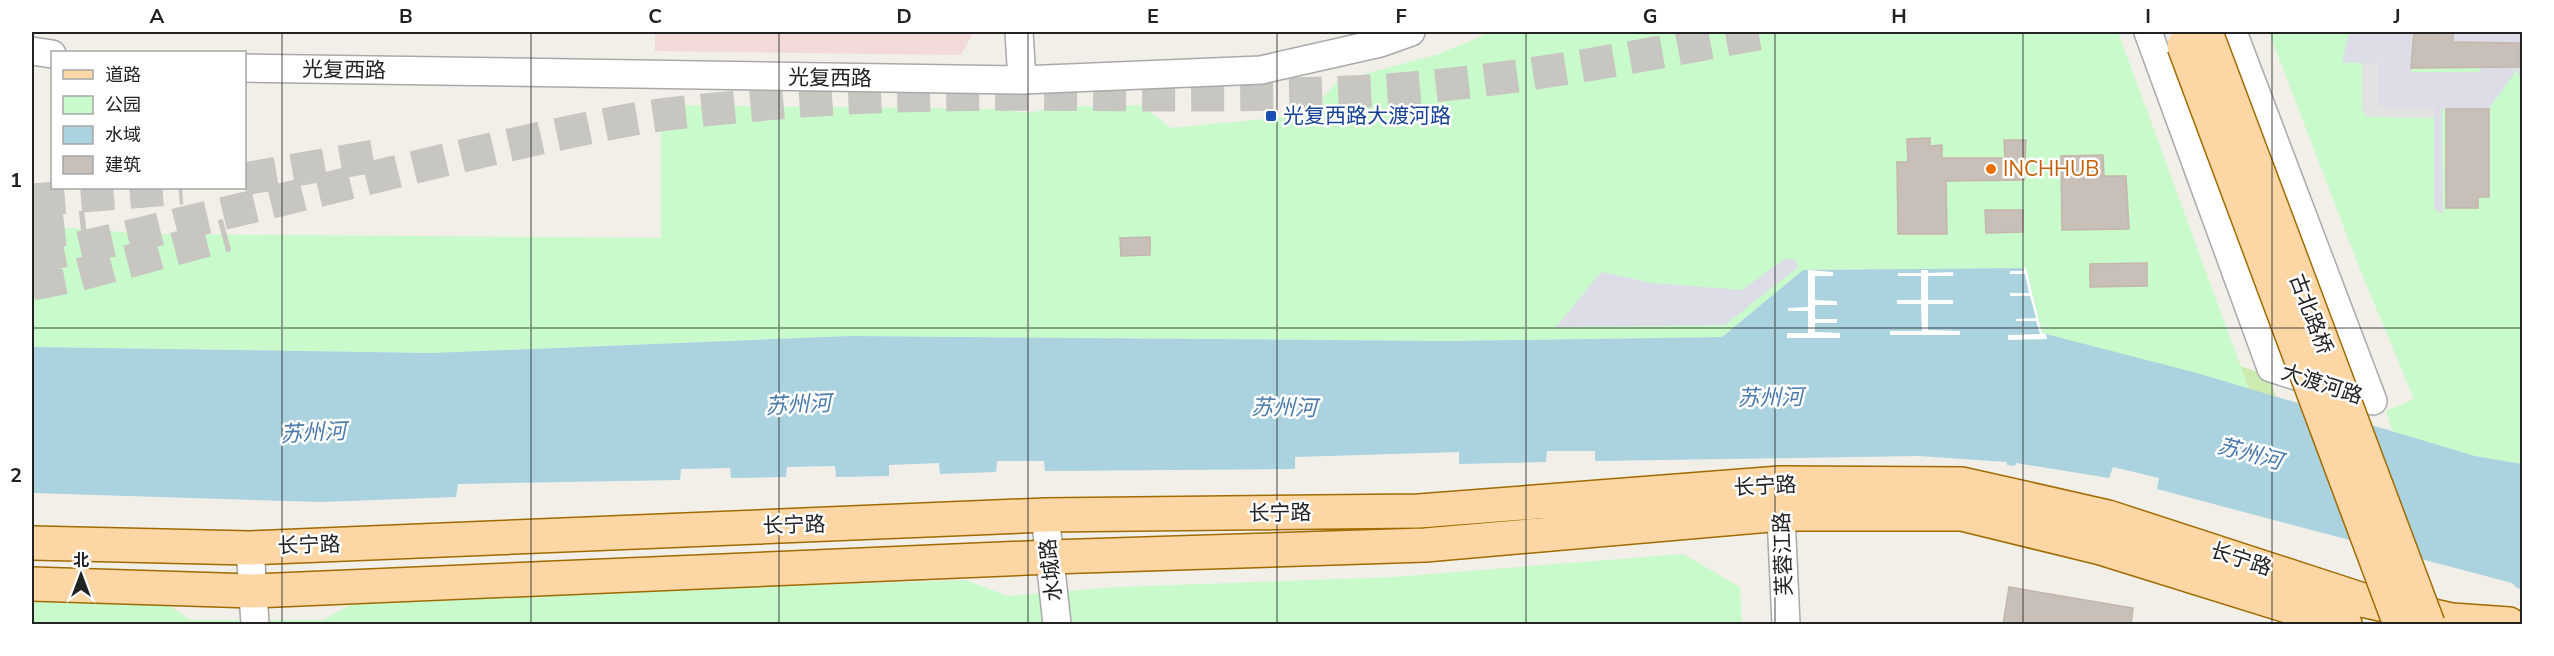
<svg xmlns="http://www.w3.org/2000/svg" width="2554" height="656" font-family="'Nunito Sans','Noto Sans SC',sans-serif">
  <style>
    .commercial { fill: #f2dad9 }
    .grass { fill: #cdebb0 }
    .park { fill: #c8facc }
    .parking { fill: #e2e2e2 }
    .plaza { fill: #dddde8 }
    .water { fill: #aad3df }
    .pier { fill: #fff }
    .building { fill: #c7bfb8; stroke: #c4b6ab; stroke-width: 1.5 }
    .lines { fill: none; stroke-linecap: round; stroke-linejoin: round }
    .highway-tunnel { stroke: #c8c6c1; stroke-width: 33; stroke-dasharray: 33 16; stroke-linecap: butt }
    .minor-casing { stroke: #a9a9a9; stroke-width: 30 }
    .major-casing { stroke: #a06b00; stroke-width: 36 }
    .minor { stroke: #fff; stroke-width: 27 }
    .major { stroke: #fcd6a4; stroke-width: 33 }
    .major-bridge-casing { stroke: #a06b00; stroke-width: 36; stroke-linecap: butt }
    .major-bridge { stroke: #fcd6a4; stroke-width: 33 }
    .grid { fill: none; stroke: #222; stroke-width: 1.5; stroke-opacity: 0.55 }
    .transit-dot { fill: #1a4fb4; stroke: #fff; stroke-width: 2 }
    .food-dot { fill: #e8710a; stroke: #fff; stroke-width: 2 }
    .labels { text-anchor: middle; stroke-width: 5; stroke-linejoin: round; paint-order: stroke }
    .street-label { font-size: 21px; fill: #222; stroke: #fff }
    .transit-label { font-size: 21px; fill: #164399; stroke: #fff; text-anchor: start }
    .food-label { font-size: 21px; fill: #c56008; stroke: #fff; text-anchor: start }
    .water-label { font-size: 22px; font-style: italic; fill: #4a7aab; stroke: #fff }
    .neatline { fill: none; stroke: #222; stroke-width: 2 }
    .grid-label { font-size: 20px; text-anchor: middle; font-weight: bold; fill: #222 }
  </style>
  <rect width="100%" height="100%" fill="#f2efe9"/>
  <path class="commercial" d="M 655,32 L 974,32 L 961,55 L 655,51 Z"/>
  <path class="grass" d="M 2218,359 L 2268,375 L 2276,397 L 2219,380 Z"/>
  <path class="park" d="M 1491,32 L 2118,32 L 2249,389 L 2042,333 L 2026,268 L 1803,270 L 1722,337 L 1448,341 L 850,336 L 432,353 L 32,347 L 32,225 L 149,234 L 661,238 L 661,105 L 1008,109 C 1021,115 1037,113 1050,107 L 1141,105 L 1171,128 L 1307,115 L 1338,81 L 1439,54 Z
    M 2269,32 L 2522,32 L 2522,464 L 2475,456 L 2393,433 L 2386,411 L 2414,399 L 2359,267 Z
    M 1683,554 L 1740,587 L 1742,624 L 32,624 L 32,602 L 170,606 L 190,620 L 323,620 L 359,600 L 965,580 L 1008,596 L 1117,587 L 1393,577 Z"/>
  <path class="parking" d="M 2362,63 L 2379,63 L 2434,107 L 2434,118 L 2367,117 L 2362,109 Z"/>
  <path class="plaza" d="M 2355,32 L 2417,32 L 2417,42 L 2411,42 L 2415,43 L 2415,63 L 2411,63 L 2414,63 L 2411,72 L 2480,72 L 2481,67 L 2518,67 L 2519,43 L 2453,42 L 2453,32 L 2448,32 L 2522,32 L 2522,78 L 2519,78 L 2518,68 L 2489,109 L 2442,109 L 2443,214 L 2434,209 L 2434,107 L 2378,106 L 2378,63 L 2342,63 L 2349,33 Z
    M 1785,259 L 1795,259 L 1798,267 L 1725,325 L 1556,327 L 1601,272 L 1653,283 L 1742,290 Z"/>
  <path class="water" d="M 2026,268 L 2042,333 L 2197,373 L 2475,456 L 2522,464 L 2522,589 L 2517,588 L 2512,583 L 2157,489 L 2159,478 L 2113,467 L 2109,478 L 2016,463 L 2015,466 L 2007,465 L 2007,462 L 1918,456 L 1595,461 L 1595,451 L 1547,451 L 1546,462 L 1459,464 L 1459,452 L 1295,457 L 1295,469 L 1045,471 L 1044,461 L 997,461 L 996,472 L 940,474 L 939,463 L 889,465 L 889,476 L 836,477 L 835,466 L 787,467 L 786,477 L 731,478 L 730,468 L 681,469 L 680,480 L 458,484 L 456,497 L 321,502 L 32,493 L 32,347 L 432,353 L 850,336 L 1448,341 L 1722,337 L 1803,270 Z"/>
  <path class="pier" d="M 2023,268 L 2026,268 L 2042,333 L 2046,334 L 2047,339 L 2008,340 L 2008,335 L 2040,334 L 2036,321 L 2016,321 L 2016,319 L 2036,318 L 2030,296 L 2010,296 L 2010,293 L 2029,293 L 2025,274 L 2010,274 L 2010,271 L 2024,271 Z
    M 1808,270 L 1833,272 L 1833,276 L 1815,276 L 1815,300 L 1837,301 L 1837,305 L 1815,305 L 1815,319 L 1837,319 L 1837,323 L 1815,323 L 1815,332 L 1840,333 L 1840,338 L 1787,338 L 1787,333 L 1808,333 L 1808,311 L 1788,311 L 1788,308 L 1808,307 Z
    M 1921,270 L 1928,270 L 1928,273 L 1953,272 L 1953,276 L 1928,276 L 1928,300 L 1953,300 L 1953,304 L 1928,304 L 1928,330 L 1960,331 L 1960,335 L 1890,335 L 1890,331 L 1922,331 L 1921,304 L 1897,304 L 1897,300 L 1921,300 L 1921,276 L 1898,276 L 1898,273 L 1921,273 Z"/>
  <path class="building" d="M 2414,32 L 2453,32 L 2453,42 L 2519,43 L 2519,67 L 2411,68 Z
    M 2446,109 L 2489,109 L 2489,197 L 2478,197 L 2478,208 L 2446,208 Z
    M 1930,138 L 1930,146 L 1942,145 L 1942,158 L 2005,158 L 2004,140 L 2026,140 L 2024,180 L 1946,181 L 1947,234 L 1898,234 L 1897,162 L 1908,162 L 1907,139 Z
    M 2103,155 L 2104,176 L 2126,176 L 2129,229 L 2062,230 L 2061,156 Z
    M 1985,210 L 2023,210 L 2023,232 L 1986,233 Z
    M 1150,237 L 1150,255 L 1121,256 L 1120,238 Z
    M 2147,263 L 2147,286 L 2090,287 L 2090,264 Z
    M 2009,587 L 2133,608 L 2131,624 L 2003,624 Z"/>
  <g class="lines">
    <path class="highway-tunnel" d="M 244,179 L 380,155
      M 32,200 L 182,188
      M 32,233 L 86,227
      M 32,257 C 89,247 147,232 204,218 C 347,185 490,146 634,119 C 674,112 716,109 757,105 C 953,85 1152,101 1349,92 C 1490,86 1629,58 1768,32
      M 32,284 L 74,276 L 227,235"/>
    <defs>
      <path id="minor" d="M 1019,32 L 1022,80
        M 2148,32 L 2271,368 L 2373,401 L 2233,32
        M 32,51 L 52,54
        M 244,68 L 1022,80 L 1261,70 L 1380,43 L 1411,32
        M 1780,494 L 1786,624
        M 1045,515 L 1057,624
        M 250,548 L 255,624"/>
      <path id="major" d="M 32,543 L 250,548 L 1045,515 L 1419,511 L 1780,483 L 1962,484 L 2108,517 L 2366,601 L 2452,620 L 2509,624
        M 32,584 L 253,591 L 1050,557 L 1425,545 L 1781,514 L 1962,514 L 2101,548 L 2345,624"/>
    </defs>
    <use href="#minor" class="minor-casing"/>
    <use href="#major" class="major-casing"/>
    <use href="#minor" class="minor"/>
    <use href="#major" class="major"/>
    <defs>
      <path id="major-bridge" d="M 2208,38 L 2428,624
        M 2184,46 L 2400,624"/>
    </defs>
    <use href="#major-bridge" class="major-bridge-casing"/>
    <use href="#major-bridge" class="major-bridge"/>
  </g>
  <path class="grid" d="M 282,32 L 282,624M 531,32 L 531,624M 779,32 L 779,624M 1028,32 L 1028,624M 1277,32 L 1277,624M 1526,32 L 1526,624M 1775,32 L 1775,624M 2023,32 L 2023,624M 2272,32 L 2272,624M 32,328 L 2522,328"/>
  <rect class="transit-dot" x="1265" y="110" width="12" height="12" rx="3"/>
  <circle class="food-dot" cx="1991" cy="169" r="6"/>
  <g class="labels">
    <g class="street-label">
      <text transform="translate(344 70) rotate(1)" y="7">光复西路</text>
      <text transform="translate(830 78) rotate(1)" y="7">光复西路</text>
      <text transform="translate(2311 314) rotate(69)" y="7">古北路桥</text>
      <text transform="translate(2322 384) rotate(18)" y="7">大渡河路</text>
      <text transform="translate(1765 486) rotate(-3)" y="7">长宁路</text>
      <text transform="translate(1280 513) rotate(-1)" y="7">长宁路</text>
      <text transform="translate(794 525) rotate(-2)" y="7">长宁路</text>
      <text transform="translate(309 545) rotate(-2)" y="7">长宁路</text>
      <text transform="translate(1783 554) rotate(-92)" y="7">芙蓉江路</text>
      <text transform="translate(2241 559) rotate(18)" y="7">长宁路</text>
      <text transform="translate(1051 570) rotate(-96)" y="7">水城路</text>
    </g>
    <g class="transit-label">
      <text x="1283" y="123">光复西路大渡河路</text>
    </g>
    <g class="food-label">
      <text x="2003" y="176">INCHHUB</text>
    </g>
    <g class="water-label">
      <text transform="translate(1770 397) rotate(-1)" y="8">苏州河</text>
      <text transform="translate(798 404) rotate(-3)" y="8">苏州河</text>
      <text transform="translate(1284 407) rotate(1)" y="8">苏州河</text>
      <text transform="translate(313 432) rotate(-3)" y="8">苏州河</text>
      <text transform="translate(2250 453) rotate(15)" y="8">苏州河</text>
    </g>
  </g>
  <rect width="2554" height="656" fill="none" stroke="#ffffff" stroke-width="66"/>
  <rect x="51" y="51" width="195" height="138" fill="#ffffff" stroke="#a7a7a7" stroke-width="1.5"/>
  <rect x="63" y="70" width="30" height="9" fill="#fcd6a4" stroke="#a7a7a7" stroke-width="1.5"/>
  <text x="105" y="81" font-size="18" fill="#222222">道路</text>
  <rect x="63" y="96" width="30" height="18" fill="#c8facc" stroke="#a7a7a7" stroke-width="1.5"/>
  <text x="105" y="111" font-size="18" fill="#222222">公园</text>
  <rect x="63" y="126" width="30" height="18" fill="#aad3df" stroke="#a7a7a7" stroke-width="1.5"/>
  <text x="105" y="141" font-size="18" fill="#222222">水域</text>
  <rect x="63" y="156" width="30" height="18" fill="#c7bfb8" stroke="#a7a7a7" stroke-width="1.5"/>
  <text x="105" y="171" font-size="18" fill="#222222">建筑</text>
  <g transform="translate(81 575)" stroke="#ffffff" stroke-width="4.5" paint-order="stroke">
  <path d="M0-4.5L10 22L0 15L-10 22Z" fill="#222222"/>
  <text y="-9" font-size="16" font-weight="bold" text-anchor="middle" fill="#222222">北</text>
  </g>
  <rect x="33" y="33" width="2488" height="590" class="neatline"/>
  <g class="grid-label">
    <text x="157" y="23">A</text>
    <text x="406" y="23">B</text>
    <text x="655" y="23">C</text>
    <text x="904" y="23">D</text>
    <text x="1153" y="23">E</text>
    <text x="1401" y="23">F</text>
    <text x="1650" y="23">G</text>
    <text x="1899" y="23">H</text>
    <text x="2148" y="23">I</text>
    <text x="2397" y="23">J</text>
    <text x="16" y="187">1</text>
    <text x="16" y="482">2</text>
  </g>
</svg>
